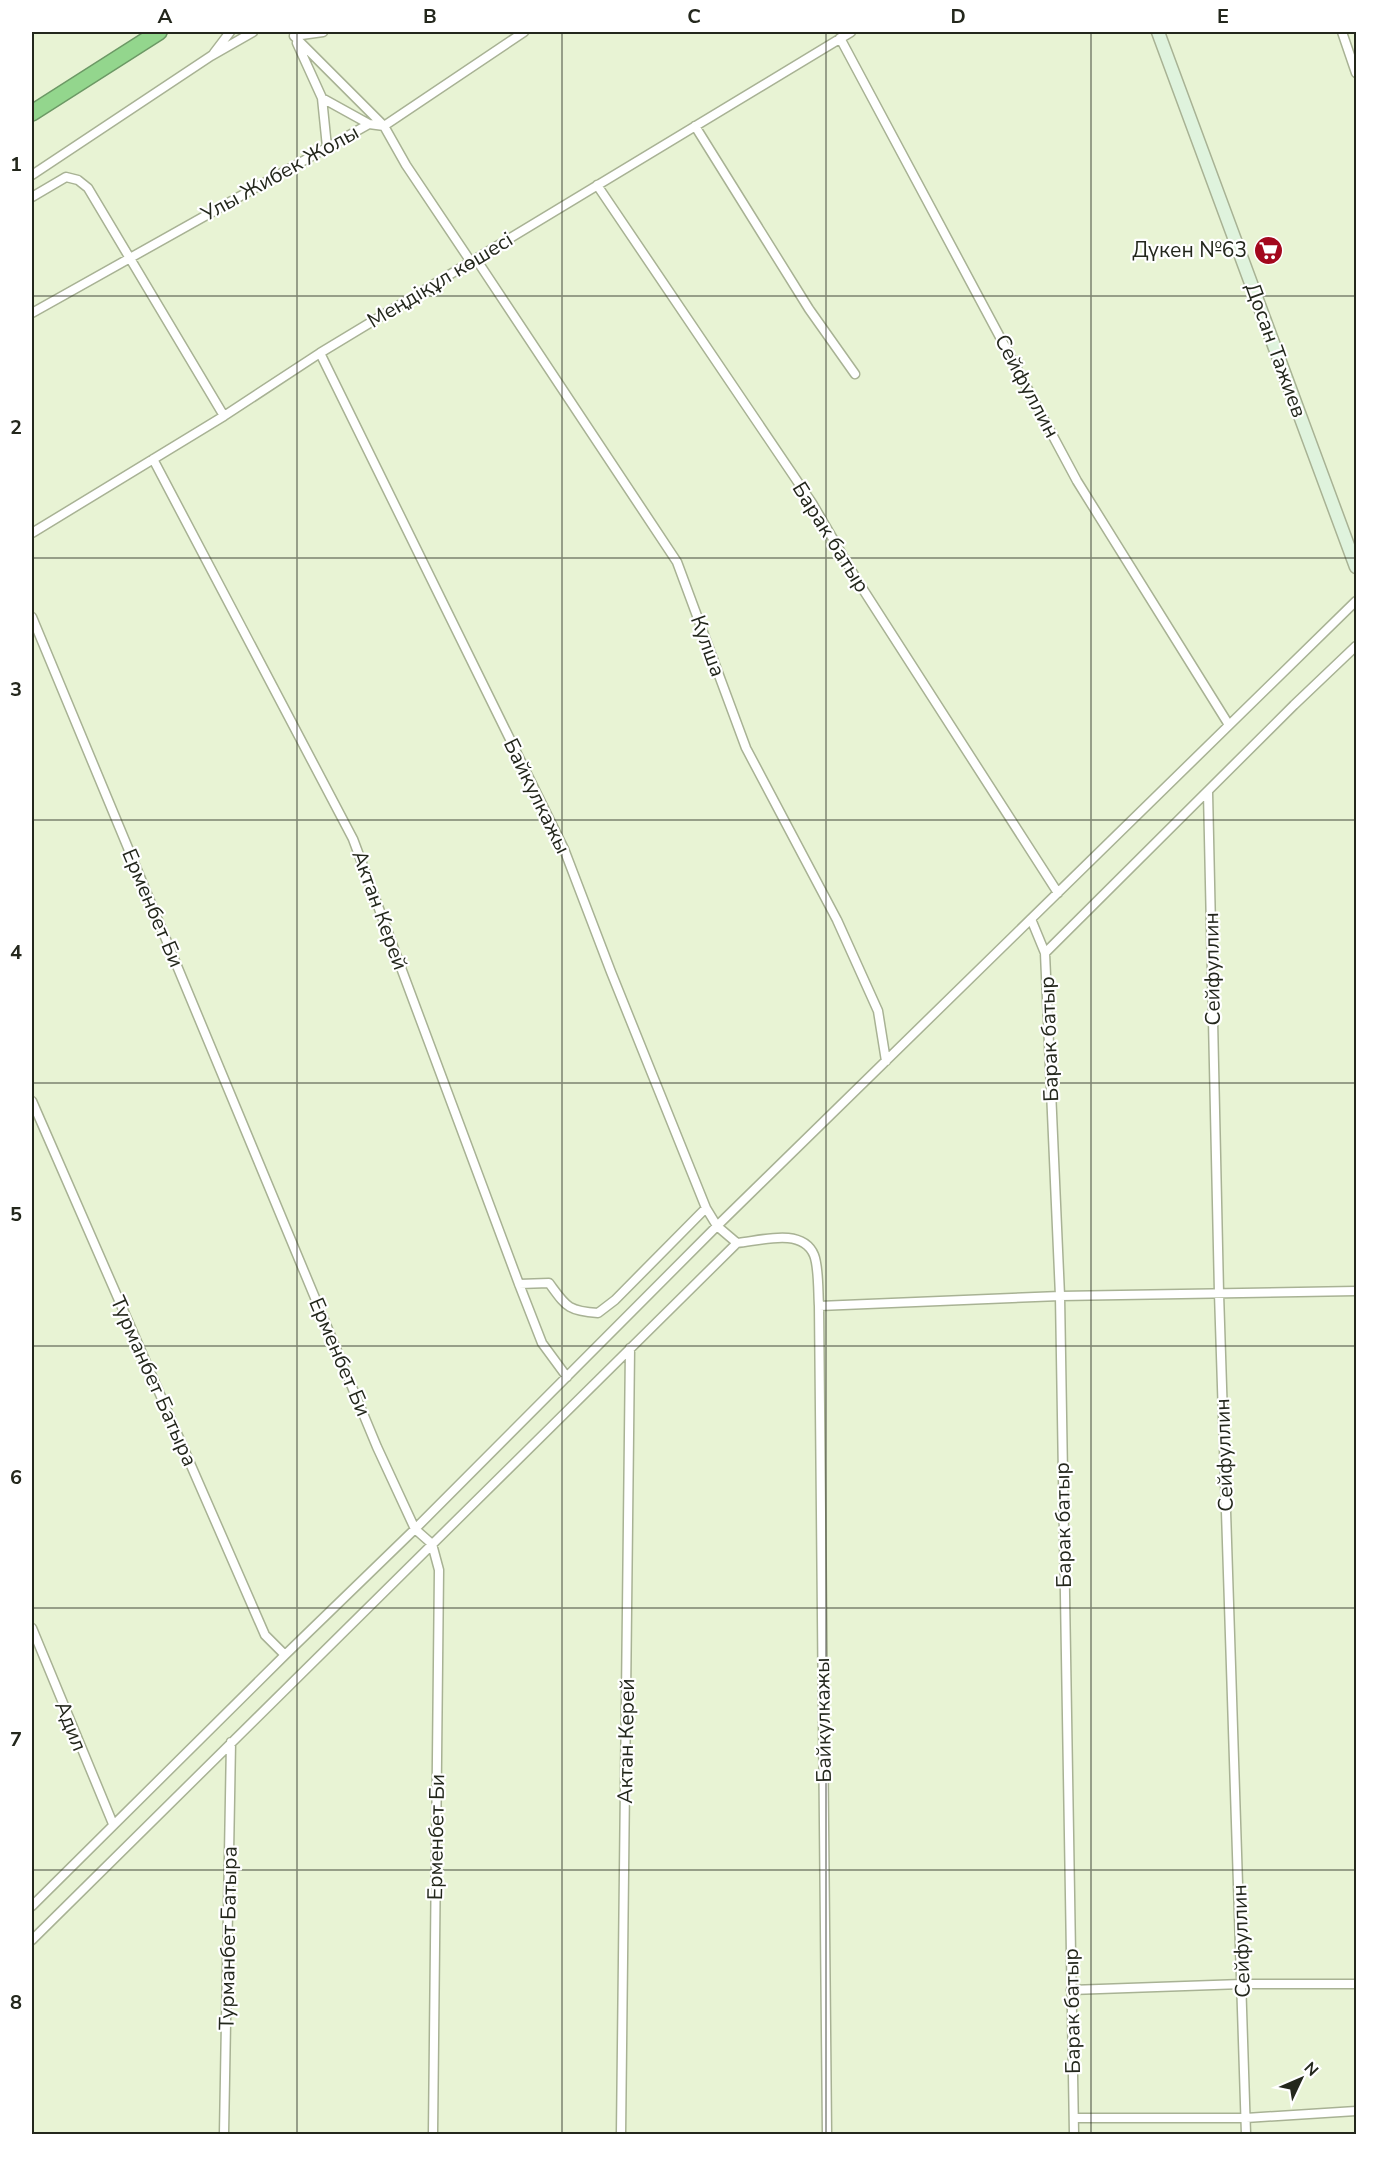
<svg xmlns="http://www.w3.org/2000/svg" width="1388" height="2166" font-family="'Nunito Sans',sans-serif">
  <style>
    .lines { fill: none; stroke-linecap: round; stroke-linejoin: round }
    .street-casing { stroke: #a8b294; stroke-width: 11 }
    .secondary-casing { stroke: #a8b294; stroke-width: 15 }
    .highway-casing { stroke: #6c9965; stroke-width: 18 }
    .street { stroke: #fff; stroke-width: 8 }
    .secondary { stroke: #dff3dd; stroke-width: 12 }
    .highway { stroke: #93d68d; stroke-width: 15 }
    .grid { fill: none; stroke: #23271c; stroke-width: 1.5; stroke-opacity: 0.55 }
    .labels { text-anchor: middle; stroke-width: 4.5; stroke-linejoin: round; paint-order: stroke }
    .street-label { font-size: 21px; fill: #23271c; stroke: #fff }
    .poi-label { font-size: 21px; fill: #23271c; stroke: #fff; text-anchor: end }
    .neatline { fill: none; stroke: #23271c; stroke-width: 2 }
    .grid-label { font-size: 20px; text-anchor: middle; font-weight: bold; fill: #23271c }
  </style>
  <rect width="100%" height="100%" fill="#e8f3d4"/>
  <g class="lines">
    <defs>
      <path id="street" d="M 323,32 L 294,36 L 384,126 L 406,165 L 471,262
        M 1342,32 L 1356,73
        M 840,38 L 1077,481 L 1229,725
        M 297,43 L 322,98 L 369,124
        M 214,53 L 230,32
        M 322,98 L 327,147
        M 695,126 L 809,309 L 855,374
        M 32,175 L 211,56 L 253,32
        M 597,185 L 812,503 L 857,580 L 1058,893
        M 32,197 L 66,177 L 78,180 L 88,188 L 224,416
        M 476,259 L 677,562 L 746,748 L 837,920 L 878,1011 L 886,1061
        M 32,313 L 353,133 L 369,124 L 384,126 L 524,32
        M 320,353 L 564,849 L 611,972 L 706,1208 L 717,1226 L 737,1243
        M 153,459 L 353,839 L 519,1284 L 542,1343 L 567,1377
        M 32,533 L 224,416 L 320,353 L 851,32
        M 32,617 L 377,1447 L 415,1529 L 432,1544 L 439,1570 L 433,2134
        M 1208,792 L 1219,1293 L 1246,2134
        M 1031,919 L 1045,953 L 1060,1296 L 1074,2134
        M 1045,953 L 1294,705 L 1356,646
        M 32,1101 L 265,1635 L 285,1655
        M 519,1284 L 549,1283 C 566,1306 567,1311 598,1313 L 615,1300 L 706,1208
        M 819,1306 L 1060,1296 L 1356,1291
        M 32,1628 L 113,1824
        M 32,1906 L 285,1655 L 415,1529 L 717,1226 L 1356,601
        M 32,1940 L 737,1243 C 760,1241 802,1227 814,1255 C 819,1267 818,1293 819,1306 L 827,2134
        M 1071,1990 L 1242,1984 L 1356,1984
        M 1074,2118 L 1246,2118 L 1356,2111
        M 224,2134 L 231,1742
        M 621,2134 L 630,1348"/>
      <path id="secondary" d="M 1158,32 L 1356,567"/>
      <path id="highway" d="M 32,113 L 159,32"/>
    </defs>
    <use href="#street" class="street-casing"/>
    <use href="#secondary" class="secondary-casing"/>
    <use href="#highway" class="highway-casing"/>
    <use href="#street" class="street"/>
    <use href="#secondary" class="secondary"/>
    <use href="#highway" class="highway"/>
  </g>
  <path class="grid" d="M 297,32 L 297,2134M 562,32 L 562,2134M 826,32 L 826,2134M 1091,32 L 1091,2134M 32,296 L 1356,296M 32,558 L 1356,558M 32,820 L 1356,820M 32,1083 L 1356,1083M 32,1346 L 1356,1346M 32,1608 L 1356,1608M 32,1870 L 1356,1870"/>
  <defs>
    <symbol id="supermarket-disc" viewBox="-11 -11 22 22"><circle r="9.5" fill="#a3081d" stroke="#fff"/><path d="M-6-5.5h2.5l.6 2H6L4.5 2H-2.5L-4.4-4H-6ZM-1.5 3.2a1.3 1.3 0 1 0 .1 0ZM3 3.2a1.3 1.3 0 1 0 .1 0Z" fill="#fff"/></symbol>
  </defs>
  <g fill-rule="evenodd">
    <use href="#supermarket-disc" x="1252" y="234" width="33" height="33"/>
  </g>
  <g class="labels">
    <g class="street-label">
      <text transform="translate(280 173) rotate(-29)" y="7">Улы Жибек Жолы</text>
      <text transform="translate(440 280) rotate(-31)" y="7">Меңдіқұл көшесі</text>
      <text transform="translate(1276 350) rotate(70)" y="7">Досан Тажиев</text>
      <text transform="translate(1027 386) rotate(62)" y="7">Сейфуллин</text>
      <text transform="translate(831 537) rotate(58)" y="7">Барак батыр</text>
      <text transform="translate(708 646) rotate(70)" y="7">Кулша</text>
      <text transform="translate(537 796) rotate(64)" y="7">Байкулкажы</text>
      <text transform="translate(153 908) rotate(67)" y="7">Ерменбет Би</text>
      <text transform="translate(380 910) rotate(70)" y="7">Актан Керей</text>
      <text transform="translate(1212 969) rotate(-91)" y="7">Сейфуллин</text>
      <text transform="translate(1049 1039) rotate(-92)" y="7">Барак батыр</text>
      <text transform="translate(340 1357) rotate(67)" y="7">Ерменбет Би</text>
      <text transform="translate(154 1381) rotate(66)" y="7">Турманбет Батыра</text>
      <text transform="translate(1224 1455) rotate(-92)" y="7">Сейфуллин</text>
      <text transform="translate(1063 1525) rotate(-91)" y="7">Барак батыр</text>
      <text transform="translate(823 1720) rotate(-91)" y="7">Байкулкажы</text>
      <text transform="translate(71 1726) rotate(68)" y="7">Адил</text>
      <text transform="translate(626 1741) rotate(-89)" y="7">Актан Керей</text>
      <text transform="translate(436 1837) rotate(-89)" y="7">Ерменбет Би</text>
      <text transform="translate(228 1938) rotate(-89)" y="7">Турманбет Батыра</text>
      <text transform="translate(1241 1941) rotate(-92)" y="7">Сейфуллин</text>
      <text transform="translate(1072 2011) rotate(-91)" y="7">Барак батыр</text>
    </g>
    <g class="poi-label">
      <text x="1247" y="257">Дүкен №63</text>
    </g>
  </g>
  <rect width="1388" height="2166" fill="none" stroke="#ffffff" stroke-width="66"/>
  <g transform="translate(1301 2079) rotate(46)" stroke="#ffffff" stroke-width="4.5" paint-order="stroke">
  <path d="M0-4.5L10 22L0 15L-10 22Z" fill="#23271c"/>
  <text y="-9" font-size="16" font-weight="bold" text-anchor="middle" fill="#23271c">N</text>
  </g>
  <rect x="33" y="33" width="1322" height="2100" class="neatline"/>
  <g class="grid-label">
    <text x="165" y="23">A</text>
    <text x="430" y="23">B</text>
    <text x="694" y="23">C</text>
    <text x="958" y="23">D</text>
    <text x="1223" y="23">E</text>
    <text x="16" y="171">1</text>
    <text x="16" y="434">2</text>
    <text x="16" y="696">3</text>
    <text x="16" y="959">4</text>
    <text x="16" y="1221">5</text>
    <text x="16" y="1484">6</text>
    <text x="16" y="1746">7</text>
    <text x="16" y="2009">8</text>
  </g>
</svg>
